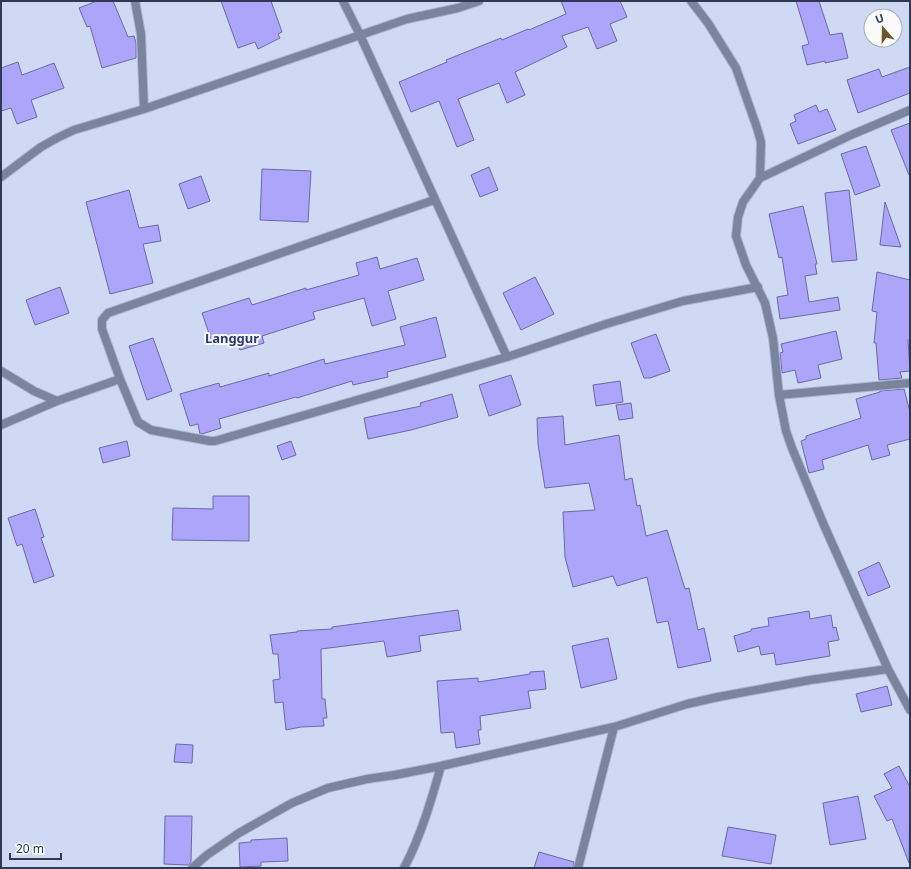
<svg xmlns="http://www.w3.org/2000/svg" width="911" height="869" font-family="'Noto Sans',sans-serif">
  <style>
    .building { fill: #ada5fa; stroke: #6e68a6 }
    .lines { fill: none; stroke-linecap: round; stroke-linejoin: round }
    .minor-casing { stroke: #abb6d1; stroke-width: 10 }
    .minor { stroke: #79849f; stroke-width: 8 }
    .labels { text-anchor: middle; stroke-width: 4; stroke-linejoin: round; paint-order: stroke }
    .quarter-label { font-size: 13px; font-weight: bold; fill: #293c71; stroke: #fafafa }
  </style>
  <rect width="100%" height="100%" fill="#ced9f4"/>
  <path class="building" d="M 97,1 L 113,1 L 128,37 L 134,36 L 136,43 L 136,58 L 102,68 L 90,26 L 87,27 L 79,8 Z
    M 221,1 L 271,1 L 282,32 L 278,34 L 280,38 L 258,49 L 255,42 L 238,48 Z
    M 561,1 L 620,1 L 627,17 L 610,24 L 617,41 L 597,49 L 588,27 L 562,36 L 567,47 L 515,72 L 525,95 L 507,103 L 499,83 L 458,99 L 474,140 L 457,147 L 439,101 L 411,112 L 399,82 L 447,62 L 446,60 L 501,38 L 502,40 L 528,29 L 529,30 L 566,14 Z
    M 796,1 L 819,1 L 830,35 L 842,33 L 848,58 L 825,63 L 825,61 L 807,65 L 802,46 L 809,44 Z
    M 18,62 L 22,75 L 54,63 L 64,88 L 31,100 L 37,117 L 17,124 L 11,108 L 1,111 L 1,68 Z
    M 910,67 L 910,93 L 858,113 L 847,80 L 879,69 L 882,77 Z
    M 816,105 L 819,112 L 827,109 L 836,130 L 798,144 L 790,124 L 796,121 L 794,115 Z
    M 910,123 L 910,175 L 909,175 L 891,130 Z
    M 866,146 L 880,186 L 855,195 L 841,154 Z
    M 489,167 L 498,190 L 480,197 L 471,175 Z
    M 262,169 L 311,171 L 308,222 L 260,220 Z
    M 201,176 L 210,201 L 188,209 L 179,184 Z
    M 129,190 L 139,228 L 158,225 L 161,241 L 143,244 L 153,283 L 110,294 L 86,202 Z
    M 849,190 L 857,260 L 832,262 L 825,193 Z
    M 885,202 L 901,247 L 880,245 Z
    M 803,206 L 817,264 L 815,264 L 817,274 L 805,276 L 809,302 L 838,297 L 840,310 L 780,319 L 777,297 L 788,295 L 782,257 L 779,258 L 769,214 Z
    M 377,257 L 380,269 L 417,258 L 424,280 L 388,291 L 396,319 L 372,326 L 364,298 L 313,312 L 315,319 L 262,336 L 264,343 L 240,350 L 235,337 L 213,345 L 202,313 L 249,298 L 252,305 L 306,288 L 306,290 L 359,275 L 356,263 Z
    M 877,272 L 910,280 L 910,340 L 908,340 L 910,371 L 900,372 L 902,378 L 879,380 L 876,343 L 874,343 L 877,312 L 872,311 Z
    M 535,277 L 554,314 L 521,330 L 503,293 Z
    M 60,287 L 69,313 L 35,325 L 26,300 Z
    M 436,317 L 446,357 L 387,372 L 388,377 L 353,385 L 352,381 L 297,398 L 296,397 L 219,419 L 221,428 L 202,434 L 200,434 L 198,424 L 190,426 L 180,394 L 219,383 L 220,387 L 269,373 L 269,376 L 324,359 L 325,364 L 405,345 L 400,327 Z
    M 836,331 L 842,359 L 818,365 L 821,378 L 798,383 L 795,370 L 782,373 L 780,353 L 783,352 L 781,344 Z
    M 656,334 L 670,371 L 650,378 L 644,378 L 631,343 Z
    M 153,338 L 172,391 L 147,400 L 129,346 Z
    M 511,375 L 521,405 L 489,416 L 479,385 Z
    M 620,381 L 623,402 L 596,406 L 593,385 Z
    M 904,389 L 910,412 L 910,439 L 887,445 L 890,455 L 872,460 L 868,445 L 822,460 L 824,469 L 809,473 L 801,441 L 806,439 L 806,436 L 861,418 L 856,399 L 880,392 L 880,391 Z
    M 452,394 L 458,417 L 411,430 L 368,439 L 364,418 L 421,406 L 420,403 Z
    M 631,403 L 633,418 L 619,420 L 616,405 Z
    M 563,416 L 565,445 L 619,435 L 625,480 L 632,478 L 637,506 L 640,505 L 646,536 L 667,530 L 685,589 L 689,588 L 698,630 L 704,628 L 711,661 L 678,668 L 668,621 L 657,623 L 647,577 L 617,586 L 613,576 L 573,587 L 565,557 L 563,512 L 595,510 L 589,483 L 545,488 L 538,444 L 537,418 Z
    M 127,441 L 130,456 L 103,463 L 99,448 Z
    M 291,441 L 296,455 L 282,460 L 277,446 Z
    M 213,496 L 249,496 L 249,541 L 172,540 L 173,508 L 213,509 Z
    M 35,509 L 44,537 L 41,538 L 54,576 L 34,583 L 22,544 L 17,546 L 8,518 Z
    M 879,562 L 890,587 L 868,596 L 858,572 Z
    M 458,610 L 461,630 L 419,636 L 421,651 L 387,657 L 384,641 L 321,649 L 322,699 L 325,699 L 327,718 L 323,718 L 324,726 L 301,727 L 286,730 L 283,702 L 275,703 L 273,680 L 280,679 L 278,654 L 273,654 L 270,635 L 297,632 L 297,631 L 332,629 L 332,627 Z
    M 809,611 L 810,619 L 831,615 L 833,628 L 836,627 L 839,640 L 828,642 L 830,656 L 776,665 L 774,653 L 761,655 L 759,646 L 738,652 L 734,636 L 751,631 L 751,629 L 769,626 L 768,618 Z
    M 608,638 L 617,679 L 581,688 L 572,646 Z
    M 544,671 L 546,689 L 528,691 L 531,708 L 480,716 L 481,730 L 478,730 L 480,744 L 456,748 L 454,732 L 441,733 L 437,681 L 478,678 L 478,682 L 530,674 L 530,672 Z
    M 887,686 L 892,705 L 861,712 L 856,694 Z
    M 176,744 L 193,745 L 192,763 L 174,762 Z
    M 899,766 L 910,787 L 909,863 L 892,819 L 887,821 L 874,796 L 892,788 L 884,774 Z
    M 858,796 L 866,839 L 830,845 L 823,803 Z
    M 165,816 L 192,816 L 191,862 L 188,865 L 164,864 Z
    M 728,827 L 776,835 L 771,864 L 722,856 Z
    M 287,838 L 288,861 L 261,862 L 261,866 L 240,867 L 239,843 L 251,842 L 251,840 Z
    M 539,852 L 574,862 L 573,868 L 534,868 Z"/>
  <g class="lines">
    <defs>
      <path id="minor" d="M 135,1 L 141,34 L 144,109
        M 343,1 L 360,35 L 507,357 L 606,324 L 683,301 L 758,287
        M 691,1 L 708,23 L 736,68 L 757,128 L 761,142 L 760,178 L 743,202 L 738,217 L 736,236 L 746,265 L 765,303 L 773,338 L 779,395 L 786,431 L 792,448 L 823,523 L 888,669
        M 1,177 L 41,147 L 57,138 L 74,130 L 144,109 L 407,19 L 458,8 L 479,1
        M 760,178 L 851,135 L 910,110
        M 434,200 L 108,313 L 102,320 L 102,329 L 120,379 L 138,422 L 151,430 L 210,441 L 215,441 L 507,357
        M 1,371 L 34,391 L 57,401 L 120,379
        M 779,395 L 910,383
        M 1,425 L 57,401
        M 192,868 L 207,855 L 239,833 L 292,803 L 328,788 L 367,779 L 395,775 L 441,766 L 614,727 L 687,704 L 718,697 L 810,680 L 888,669 L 910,710
        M 404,868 C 421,836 431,801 441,766
        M 578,868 L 614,727"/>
    </defs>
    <use href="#minor" class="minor-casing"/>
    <use href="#minor" class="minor"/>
  </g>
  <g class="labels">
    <g class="quarter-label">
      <text x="232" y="343">Langgur</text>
    </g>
  </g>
  <rect width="911" height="869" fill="none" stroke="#2f3953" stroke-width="4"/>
  <g transform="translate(883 28) rotate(340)"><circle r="19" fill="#fafafa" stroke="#a9adb7"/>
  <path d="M0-3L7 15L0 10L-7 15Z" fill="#6c5827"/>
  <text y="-6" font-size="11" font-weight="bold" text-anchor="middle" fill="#2f3953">U</text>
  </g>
  <path d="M10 853v6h51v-6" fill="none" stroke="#2f3953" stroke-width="2"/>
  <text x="16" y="853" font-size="12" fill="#2f3953" stroke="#fafafa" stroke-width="3" paint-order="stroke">20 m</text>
</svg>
